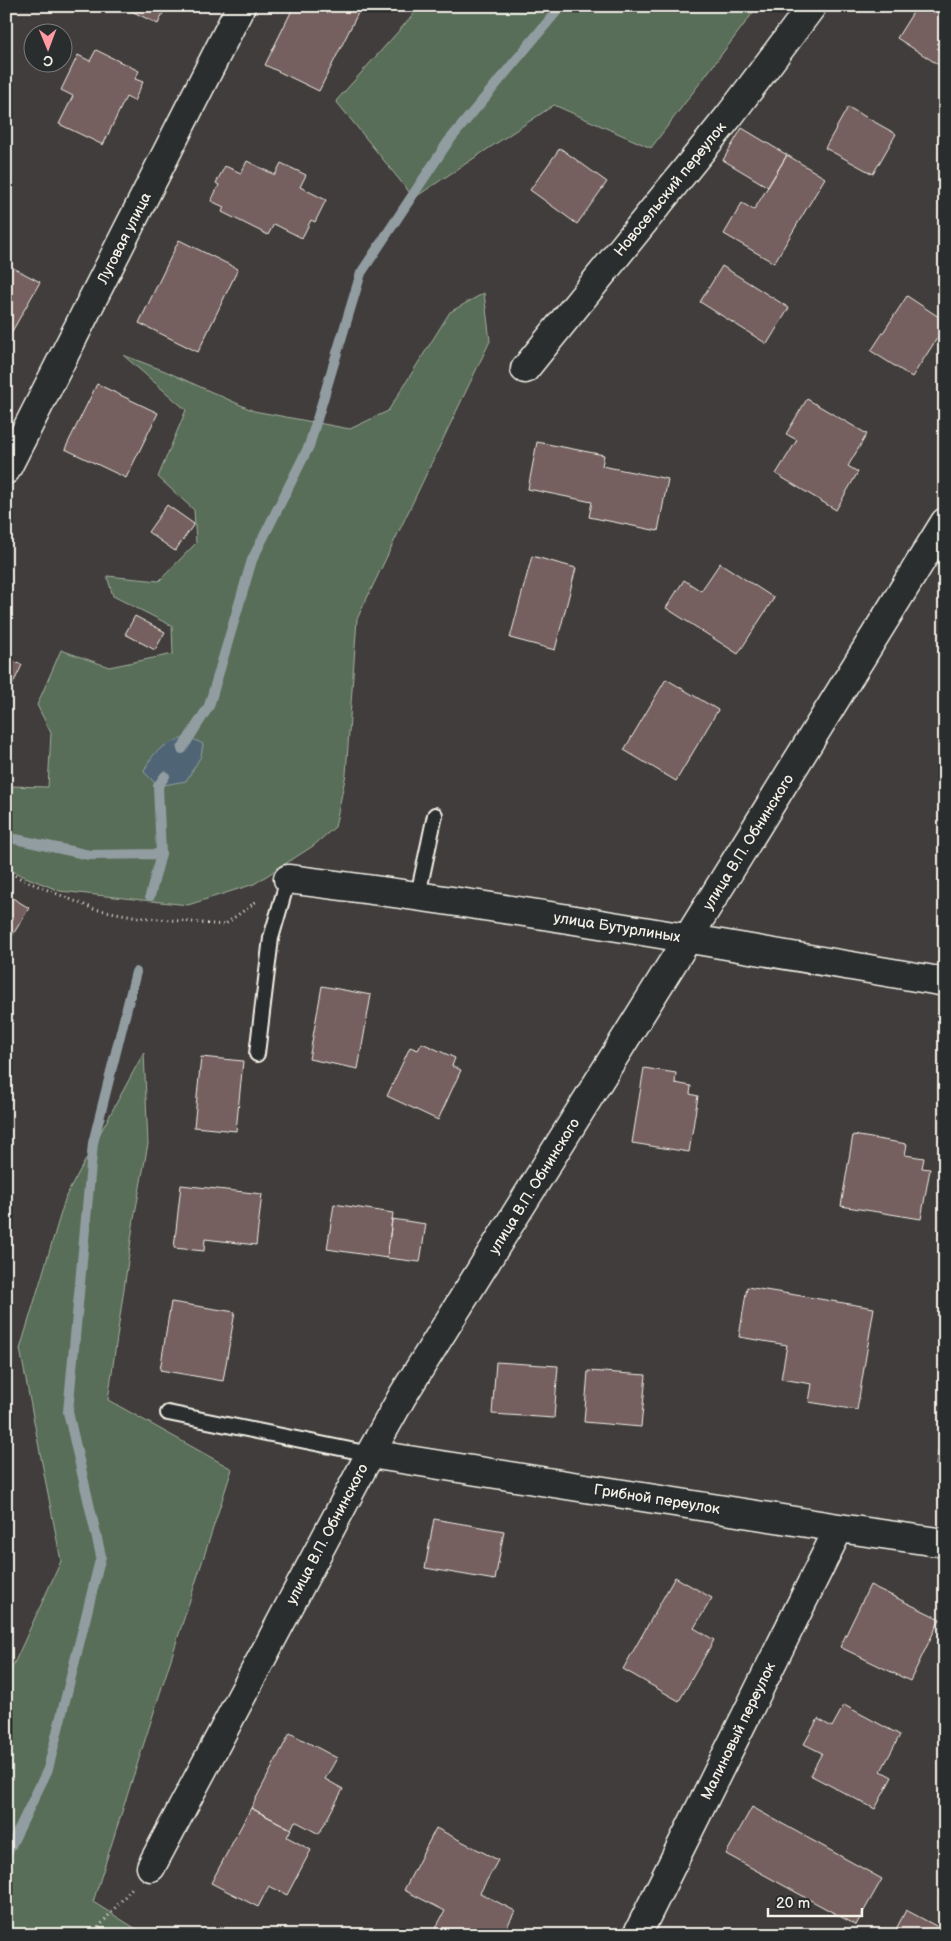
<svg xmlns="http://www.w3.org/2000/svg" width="951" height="1941" font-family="'Balsamiq Sans',sans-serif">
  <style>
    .green { fill: #596e59; stroke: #a6b0a0 }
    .water { fill: #506574; stroke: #929da2 }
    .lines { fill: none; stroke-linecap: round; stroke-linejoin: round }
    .stream { stroke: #929da2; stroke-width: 10 }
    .building { fill: #74615e; stroke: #f4f1e8 }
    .service-casing { stroke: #f4f1e8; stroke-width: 18 }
    .minor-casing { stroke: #f4f1e8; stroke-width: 31 }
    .path { stroke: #f4f1e8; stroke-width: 3; stroke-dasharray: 1 4; stroke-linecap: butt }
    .service { stroke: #2a2d2e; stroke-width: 14 }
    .minor { stroke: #2a2d2e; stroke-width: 28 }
    .labels { text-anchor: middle; stroke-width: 4; stroke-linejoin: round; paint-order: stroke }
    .street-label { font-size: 15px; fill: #f4f1e8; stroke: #2a2d2e }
  </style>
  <rect width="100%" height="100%" fill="#403d3c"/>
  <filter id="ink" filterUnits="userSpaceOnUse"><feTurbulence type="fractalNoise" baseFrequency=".02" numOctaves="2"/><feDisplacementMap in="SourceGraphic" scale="10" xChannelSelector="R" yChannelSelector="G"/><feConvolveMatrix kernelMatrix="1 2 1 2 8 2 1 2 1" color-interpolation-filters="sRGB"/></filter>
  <g filter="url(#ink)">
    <path class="green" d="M 421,6 L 758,6 L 651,148 L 554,105 L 414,198 L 336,101 Z
      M 484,293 L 490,341 L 357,619 L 346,774 L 335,827 L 313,846 L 254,884 L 188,905 L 60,891 L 6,869 L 6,786 L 48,787 L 51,733 L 37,705 L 61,650 L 109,667 L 173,654 L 172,626 L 113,596 L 107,576 L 159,581 L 196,543 L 194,510 L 158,477 L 186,410 L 123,355 L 165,371 L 254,411 L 350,429 L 388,411 L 450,312 Z
      M 144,1052 L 148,1144 L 134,1219 L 108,1400 L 232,1469 L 93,1902 L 146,1935 L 6,1935 L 6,1681 L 61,1561 L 20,1349 L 66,1196 Z"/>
    <path class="water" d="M 189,737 L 203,744 L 201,756 L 186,781 L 158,786 L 144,772 C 152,750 167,742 189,737 Z"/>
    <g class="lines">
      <path class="stream" d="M 182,749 L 209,706 L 252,560 L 309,446 L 361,273 L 448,142 L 561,6
        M 6,837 L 89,855 L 161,854
        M 150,896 L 161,854 L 158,786 L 165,776
        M 6,1856 L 48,1769 L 101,1556 L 68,1412 L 93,1143 L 136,972"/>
    </g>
    <path class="building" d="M 121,6 L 166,6 L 158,24 Z
      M 294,6 L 344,6 L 358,13 L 319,91 L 265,65 Z
      M 917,6 L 945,6 L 945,69 L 897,38 Z
      M 96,50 L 139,71 L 135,79 L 143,82 L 134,101 L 126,97 L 103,145 L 59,124 L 73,96 L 61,90 L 78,55 L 90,61 Z
      M 848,107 L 896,134 L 873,174 L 825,148 Z
      M 742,128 L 787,155 L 768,187 L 723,160 Z
      M 560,148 L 607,182 L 577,224 L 530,190 Z
      M 787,155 L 825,178 L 774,263 L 724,234 L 742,203 L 754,210 Z
      M 247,161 L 275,175 L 281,163 L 306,175 L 300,187 L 326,200 L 315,222 L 311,220 L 302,238 L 274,224 L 268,235 L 222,212 L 224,207 L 211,201 L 219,185 L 216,183 L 225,166 L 241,173 Z
      M 179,240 L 238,269 L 198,352 L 139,323 Z
      M 6,264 L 40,282 L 6,342 Z
      M 722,266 L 789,308 L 767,344 L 700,302 Z
      M 907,296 L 945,321 L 945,326 L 912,377 L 871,351 Z
      M 97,384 L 158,413 L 126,478 L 65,449 Z
      M 807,399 L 867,434 L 848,466 L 858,472 L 836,510 L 776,474 L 797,440 L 786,434 Z
      M 537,442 L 604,455 L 602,466 L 668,479 L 658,531 L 589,517 L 592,502 L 528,489 Z
      M 167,505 L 194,524 L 175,551 L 148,532 Z
      M 532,556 L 576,568 L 555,650 L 510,638 Z
      M 720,563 L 774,598 L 738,654 L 666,608 L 684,580 L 701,591 Z
      M 135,616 L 165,632 L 155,650 L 125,634 Z
      M 6,658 L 22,665 L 6,698 Z
      M 666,679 L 718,710 L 676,781 L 624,750 Z
      M 6,894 L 29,908 L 6,946 Z
      M 322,986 L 371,995 L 358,1069 L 309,1059 Z
      M 422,1043 L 455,1058 L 452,1066 L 461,1070 L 438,1120 L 387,1096 L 410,1047 L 418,1050 Z
      M 201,1057 L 243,1061 L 236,1131 L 194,1127 Z
      M 644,1068 L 676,1073 L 675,1083 L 691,1086 L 690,1094 L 698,1096 L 689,1152 L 632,1143 Z
      M 853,1135 L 907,1144 L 905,1155 L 924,1158 L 922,1168 L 930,1169 L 921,1219 L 841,1206 Z
      M 181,1185 L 262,1194 L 256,1245 L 205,1239 L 204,1251 L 174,1248 Z
      M 334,1204 L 393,1213 L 387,1258 L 327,1249 Z
      M 392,1219 L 426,1224 L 420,1262 L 387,1258 Z
      M 747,1287 L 874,1308 L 857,1410 L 809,1402 L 812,1384 L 781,1379 L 787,1345 L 739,1337 Z
      M 171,1302 L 235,1312 L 223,1381 L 160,1370 Z
      M 496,1362 L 558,1366 L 554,1418 L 492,1414 Z
      M 588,1371 L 646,1375 L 641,1427 L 584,1422 Z
      M 945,1408 L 945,1467 L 936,1465 Z
      M 434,1519 L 504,1531 L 495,1580 L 425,1568 Z
      M 675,1577 L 712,1598 L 694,1628 L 714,1640 L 679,1701 L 623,1669 Z
      M 870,1585 L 940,1619 L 910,1681 L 840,1647 Z
      M 844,1705 L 900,1735 L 881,1771 L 892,1777 L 875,1809 L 810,1775 L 822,1753 L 804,1744 L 818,1719 L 832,1727 Z
      M 290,1733 L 337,1758 L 325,1779 L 343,1789 L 319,1834 L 295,1821 L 291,1829 L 251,1808 Z
      M 752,1807 L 882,1879 L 856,1925 L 726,1854 Z
      M 251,1808 L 291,1829 L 287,1837 L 311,1850 L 287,1895 L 269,1886 L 258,1907 L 211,1883 Z
      M 436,1828 L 498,1860 L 480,1893 L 515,1911 L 503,1935 L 497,1935 L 487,1930 L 484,1935 L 432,1935 L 445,1911 L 404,1890 Z
      M 906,1910 L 938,1927 L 934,1935 L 893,1935 Z"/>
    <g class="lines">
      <defs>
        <path id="service" d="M 418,895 L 435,815
          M 257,1054 L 271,938 L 288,879
          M 168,1413 L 370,1454"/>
        <path id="minor" d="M 525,369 L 730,115 L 812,6
          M 6,470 L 241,6
          M 288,879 C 508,906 726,945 945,982
          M 370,1454 L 839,1528 L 945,1543
          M 151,1867 L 370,1454 L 403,1395 L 688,938 L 945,522
          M 637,1935 L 839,1528"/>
      </defs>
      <use href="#service" class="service-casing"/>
      <use href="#minor" class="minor-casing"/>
      <path class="path" d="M 6,871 L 26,881 L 94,909 L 138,917 L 224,925 L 257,901
        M 92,1935 L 132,1888"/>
      <use href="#service" class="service"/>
      <use href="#minor" class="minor"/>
    </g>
  </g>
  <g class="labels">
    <g class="street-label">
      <text transform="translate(670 189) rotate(-51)" y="5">Новосельский переулок</text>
      <text transform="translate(124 238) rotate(-63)" y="5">Луговая улица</text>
      <text transform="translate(748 842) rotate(-58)" y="5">улица В.П. Обнинского</text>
      <text transform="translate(617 927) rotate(9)" y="5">улица Бутурлиных</text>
      <text transform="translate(534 1186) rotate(-58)" y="5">улица В.П. Обнинского</text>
      <text transform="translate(657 1499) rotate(9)" y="5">Грибной переулок</text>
      <text transform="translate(327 1534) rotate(-62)" y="5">улица В.П. Обнинского</text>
      <text transform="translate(738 1731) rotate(-64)" y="5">Малиновый переулок</text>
    </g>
  </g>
  <rect width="951" height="1941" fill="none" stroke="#2a2d2e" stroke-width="25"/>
  <rect x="12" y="12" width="926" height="1916" fill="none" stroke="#f4f1e8" stroke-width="2" filter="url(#ink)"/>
  <g transform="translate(48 48) rotate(179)"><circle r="24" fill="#2a2d2e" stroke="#7b7b78"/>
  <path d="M0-4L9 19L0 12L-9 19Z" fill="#ff9aa2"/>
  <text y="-8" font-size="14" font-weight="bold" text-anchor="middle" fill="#f4f1e8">С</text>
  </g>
  <path d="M768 1908v8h94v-8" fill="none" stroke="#f4f1e8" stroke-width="2.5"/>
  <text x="776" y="1908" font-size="15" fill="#f4f1e8" stroke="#2a2d2e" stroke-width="4" paint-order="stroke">20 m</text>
</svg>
